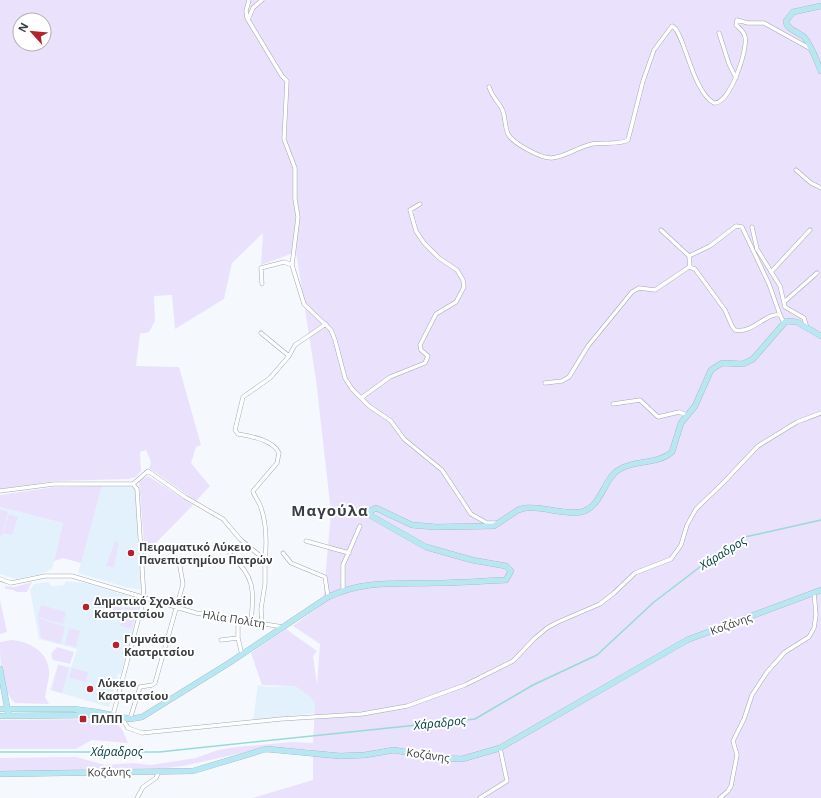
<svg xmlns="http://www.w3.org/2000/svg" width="821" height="798" font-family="'Open Sans',sans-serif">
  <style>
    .built { fill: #e3f1fd }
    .green { fill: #eae1fc; fill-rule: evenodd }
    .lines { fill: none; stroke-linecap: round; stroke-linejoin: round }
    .stream { stroke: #97dad7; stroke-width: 1.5 }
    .street-casing { stroke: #a2a9af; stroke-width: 4.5 }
    .secondary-casing { stroke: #a2a9af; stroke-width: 6 }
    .street { stroke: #fff; stroke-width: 3.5 }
    .secondary { stroke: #b6e7f2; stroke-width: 5.5 }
    .poi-dot { fill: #b4232d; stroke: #fff; stroke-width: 1.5 }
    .labels { text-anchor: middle; stroke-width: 4; stroke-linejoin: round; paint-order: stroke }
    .poi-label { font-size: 11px; font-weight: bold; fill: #3a3d3f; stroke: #fff; text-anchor: start }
    .street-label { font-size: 11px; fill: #3a3d3f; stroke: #fff }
    .water-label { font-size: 12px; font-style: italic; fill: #004240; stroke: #fff }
    .district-label { font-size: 15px; font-weight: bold; letter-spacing: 1px; fill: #393f45; stroke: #fff }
  </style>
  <rect width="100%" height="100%" fill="#f5f9fd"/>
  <path class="built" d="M 102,486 L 130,486 L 135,489 L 142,590 L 125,587 L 78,573 Z
    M 0,507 L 63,523 L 52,569 L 41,574 L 16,579 L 0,574 Z
    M 66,581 L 85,583 L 141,600 L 121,674 L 118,674 L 109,707 L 50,690 L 58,664 L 71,667 L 77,649 L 39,639 L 30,590 L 34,584 L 49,582 L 51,586 L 64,585 Z
    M 258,685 L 269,687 L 295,686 L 312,697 L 316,706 L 317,713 L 253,720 Z"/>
  <path class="green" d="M 0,0 L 821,0 L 821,798 L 252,798 L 313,780 L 313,750 L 269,747 L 183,766 L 165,768 L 0,772 L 0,758 L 76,757 L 105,765 L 133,763 L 151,765 L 196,758 L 218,750 L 236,747 L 293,742 L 313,743 L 315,704 L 311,697 L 295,686 L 262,685 L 251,653 L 286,629 L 317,651 L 313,656 L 317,685 L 320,644 L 293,626 L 323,604 L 331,512 L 316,380 L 296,252 L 261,265 L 263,233 L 232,263 L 224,299 L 175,329 L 172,295 L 154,296 L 155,321 L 149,332 L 140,334 L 136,366 L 179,367 L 201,445 L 196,447 L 191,463 L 210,486 L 196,501 L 149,468 L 151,462 L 146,450 L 140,452 L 141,471 L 136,477 L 128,479 L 55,481 L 0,489 ZM 20,20 L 44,20 L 44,44 L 20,44 Z
    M 148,476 L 193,505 L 145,554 L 139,481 Z
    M 102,486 L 81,563 L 63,558 L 54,561 L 63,523 L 0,507 L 0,495 L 54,487 Z
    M 0,509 L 8,512 L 2,536 L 0,535 Z
    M 9,514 L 18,517 L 12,535 L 3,533 Z
    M 115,541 L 119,543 L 114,567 L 106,566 Z
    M 32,582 L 27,592 L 17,592 L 13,590 L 5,589 L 5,586 L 15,587 Z
    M 113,597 L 124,599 L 120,617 L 110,615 Z
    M 127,599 L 139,602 L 132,629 L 120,626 Z
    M 0,600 L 7,632 L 0,634 Z
    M 41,605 L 66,612 L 63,624 L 37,617 Z
    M 38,618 L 65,627 L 61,644 L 41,638 Z
    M 69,628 L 80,631 L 76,647 L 65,644 Z
    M 12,640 C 31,642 51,653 49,676 C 48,683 46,690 45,697 L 49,704 L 15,703 C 1,691 0,661 0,642 Z
    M 57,647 L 74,652 L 70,664 L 53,660 L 51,654 Z
    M 58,665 L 69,668 L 62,693 L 52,690 Z
    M 72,668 L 88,672 L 86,682 L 69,678 Z
    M 106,719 C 120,722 123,730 128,743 L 92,740 L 76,749 L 0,749 L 0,720 Z"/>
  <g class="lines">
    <path class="stream" d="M 0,752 L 159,752 L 475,719 L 533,685 L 597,655 L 654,602 L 717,554 L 745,537 L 821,520"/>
    <defs>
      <path id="street" d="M 249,0 L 246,11 L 247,18 L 282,76 L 287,81 L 284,139 L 295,168 L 295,199 L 298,217 L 292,265 L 304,304 L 331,330 L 335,340 L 345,378 L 352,389 L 369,406 L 391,421 L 404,439 L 442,470 L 471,514 L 487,523 L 497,523
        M 248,20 L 253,8 L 262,0
        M 719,33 L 729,64 L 736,78
        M 489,87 C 492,97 496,99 501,107 C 506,115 504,125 508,134 C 512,143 542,159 552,158 C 565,157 578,147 592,144 C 602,142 621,145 628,140 L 643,81 L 654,50 L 672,26 C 684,30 692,92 714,103 C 730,104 748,50 745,37 C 744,31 740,29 736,25 L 737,20 L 748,23 L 764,23 L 811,49
        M 796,170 L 811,183 L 821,188
        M 752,227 L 757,249 L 780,286 L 785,307 L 804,318 L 807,328
        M 661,230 L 689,256 L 690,267
        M 689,256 L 710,246 L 736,226 L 742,227 L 769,284 L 780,315 L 784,323
        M 771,272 L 810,230
        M 262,284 L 261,268 L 284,262 L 292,265
        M 784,302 L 817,273
        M 261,333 L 289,356 L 295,345 L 326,324
        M 545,383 L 562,381 L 569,377 L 588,346 L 632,292 L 639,288 L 655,290 L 689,267 L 695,269 L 725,310 L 732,326 L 735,330 C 753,334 766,312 780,315
        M 361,398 L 390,377 L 425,363 L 428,356 L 421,350 L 420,345 L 436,314 L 456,302 L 464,287 L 463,280 L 457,270 L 439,258 L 424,243 L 416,231 L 410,210 L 420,204
        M 613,404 L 640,400 L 658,417 L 679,412 L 687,415
        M 0,491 L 54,484 L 133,484 L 148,471 L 185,497 L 223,519 L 240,539 L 265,560 L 265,584 L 261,609 L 262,623
        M 306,541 L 349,553
        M 283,553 L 291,563 L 325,577 L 328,597
        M 230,554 C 255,577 254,589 251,622
        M 265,560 C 267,541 267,523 260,505 C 258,500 254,496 253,491 L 277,463 L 279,453 C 273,440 251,436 238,434 L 235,430 L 243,397 L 270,378 L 289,356
        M 0,579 L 11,583 L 45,576 L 72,576 L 196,613 L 283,627
        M 343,591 L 343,565 L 360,526
        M 238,638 L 242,655
        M 221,640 L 238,638 L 238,620
        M 113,715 L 144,598 L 137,489 L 133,484
        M 122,718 L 128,728 L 142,733 L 281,719 L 362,714 L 407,706 L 465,685 L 513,661 L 535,638 L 547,628 L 558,622 L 600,604 L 614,593 L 635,573 L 671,559 L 681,545 L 687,525 L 696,509 L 723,483 L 758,446 L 797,422 L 821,413
        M 130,719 L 140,687 L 152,685 L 155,683 L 183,584 L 179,561
        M 137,798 L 143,787 L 156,778 L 159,771
        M 480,798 L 507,781 L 500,748
        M 720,798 L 728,791 L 731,786 L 737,755 L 733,741 L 744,719 L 752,695 L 767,672 L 785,652 L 809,637 L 814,628 L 816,615 L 814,592"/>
      <path id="secondary" d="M 821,6 L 793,12 L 786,21 C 786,29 798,32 804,37 C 812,46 816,60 821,71
        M 0,669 L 8,712
        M 0,709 L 73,709 L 97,712 L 130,719 L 142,717 L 229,663 L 328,597 C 364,580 397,584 435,583 C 459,583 482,581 506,580 L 511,571 L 506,566 L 472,560 L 426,547 L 373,517 L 370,514 L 370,511 L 376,508 L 412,525 L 436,527 L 494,526 L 518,510 L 525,508 C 543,506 564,515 581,512 C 603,507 603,476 622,468 C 638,460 658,464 672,452 L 681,423 L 695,406 L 711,370 L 722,363 L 743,364 L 753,359 L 786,321 L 797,322 L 821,336
        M 0,716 L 99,715
        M 0,774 L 193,771 L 266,749 L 340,756 L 365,755 L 394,750 L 438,758 L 462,759 L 500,748 L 687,640 L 821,590"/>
    </defs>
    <use href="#street" class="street-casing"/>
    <use href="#secondary" class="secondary-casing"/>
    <use href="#street" class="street"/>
    <use href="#secondary" class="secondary"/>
  </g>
  <g class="poi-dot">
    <circle cx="131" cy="553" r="4"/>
    <circle cx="86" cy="607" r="4"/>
    <circle cx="116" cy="645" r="4"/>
    <circle cx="90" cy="689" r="4"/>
    <rect x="79" y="715" width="8" height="8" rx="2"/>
  </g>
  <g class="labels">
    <g class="poi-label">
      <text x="139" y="551">Πειραματικό Λύκειο<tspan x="139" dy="13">Πανεπιστημίου Πατρών</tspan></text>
      <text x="94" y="605">Δημοτικό Σχολείο<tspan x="94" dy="13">Καστριτσίου</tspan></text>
      <text x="124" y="643">Γυμνάσιο<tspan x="124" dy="13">Καστριτσίου</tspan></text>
      <text x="98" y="687">Λύκειο<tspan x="98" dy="13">Καστριτσίου</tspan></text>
      <text x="91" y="723">ΠΛΠΠ</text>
    </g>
    <g class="street-label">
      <text transform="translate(234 619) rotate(9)" y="4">Ηλία Πολίτη</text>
      <text transform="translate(731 624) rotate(-20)" y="4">Κοζάνης</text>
      <text transform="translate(428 755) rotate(8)" y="4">Κοζάνης</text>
      <text transform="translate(109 772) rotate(-1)" y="4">Κοζάνης</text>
    </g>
    <g class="water-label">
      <text transform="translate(723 553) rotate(-32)" y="4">Χάραδρος</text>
      <text transform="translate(440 723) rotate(-6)" y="4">Χάραδρος</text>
      <text x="117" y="756">Χάραδρος</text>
    </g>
    <g class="district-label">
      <text x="330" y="516">Μαγούλα</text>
    </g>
  </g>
  <g transform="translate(32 32) rotate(297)"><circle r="19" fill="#ffffff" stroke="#b0b1b2"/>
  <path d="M0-3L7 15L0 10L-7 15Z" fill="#b4232d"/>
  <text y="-6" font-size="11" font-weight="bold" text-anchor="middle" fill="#3a3d3f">N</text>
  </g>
</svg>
